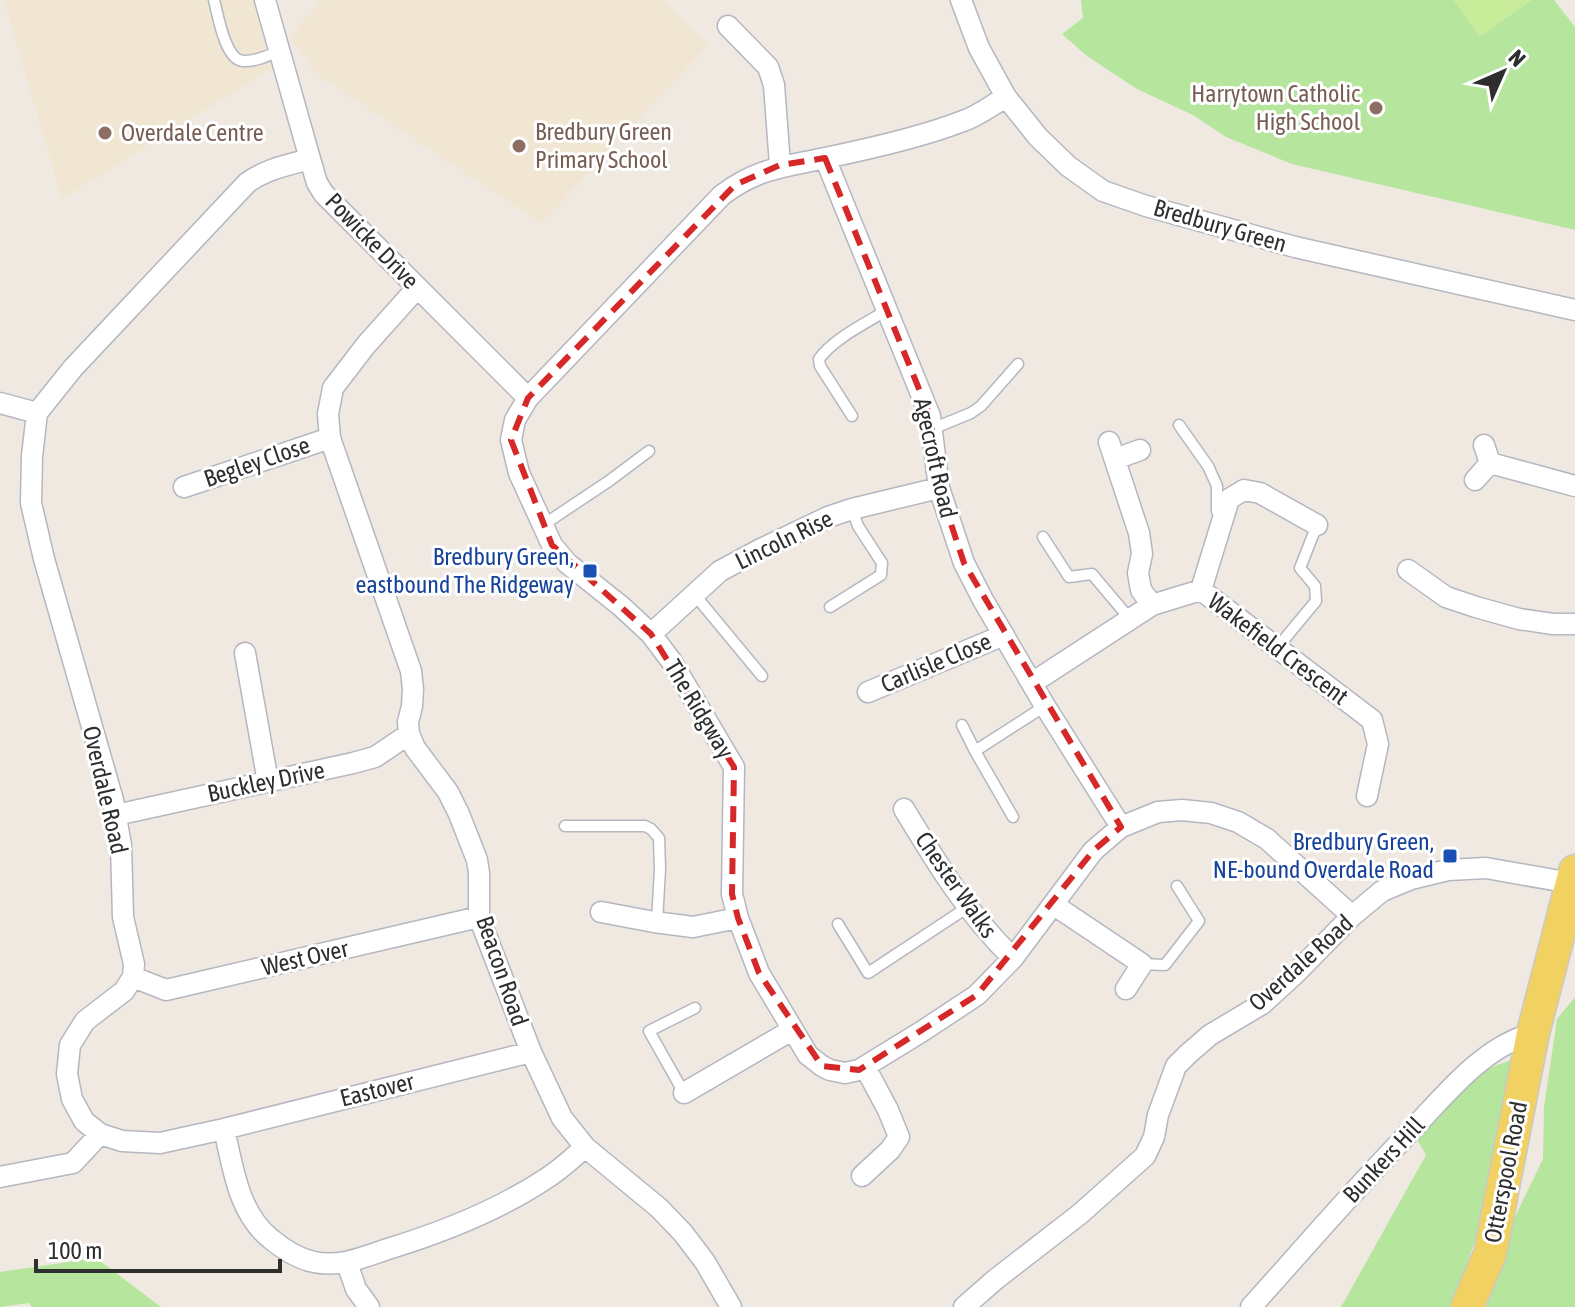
<svg xmlns="http://www.w3.org/2000/svg" width="1575" height="1307" font-family="'Asap Condensed',sans-serif">
  <style>
    .education { fill: #f0e6d1 }
    .green { fill: #b6e59e }
    .pitch { fill: #c9ec9a }
    .lines { fill: none; stroke-linecap: round; stroke-linejoin: round }
    .lane-casing { stroke: #b4b7c1; stroke-width: 13 }
    .street-casing { stroke: #b4b7c1; stroke-width: 23 }
    .primary-casing { stroke: #c9c9c9; stroke-width: 35 }
    .lane { stroke: #fff; stroke-width: 10 }
    .street { stroke: #fff; stroke-width: 20 }
    .primary { stroke: #f2d163; stroke-width: 32 }
    .marked { fill: none; stroke: #d62828; stroke-width: 6; stroke-dasharray: 16 10; stroke-linejoin: round }
    .education-dot { fill: #8d6e63; stroke: #fff; stroke-width: 3 }
    .transit-dot { fill: #1a4fb4; stroke: #fff; stroke-width: 3 }
    .labels { text-anchor: middle; stroke-width: 6; stroke-linejoin: round; paint-order: stroke }
    .education-label { font-size: 24px; fill: #785e54; stroke: #fff; text-anchor: start }
    .street-label { font-size: 24px; fill: #2e2e2e; stroke: #fff }
    .transit-label { font-size: 24px; fill: #164399; stroke: #fff; text-anchor: end }
  </style>
  <rect width="100%" height="100%" fill="#efe9e1"/>
  <path class="education" d="M 4,0 L 252,0 L 266,45 L 260,49 L 264,61 L 270,62 L 272,68 L 62,199 Z
    M 321,0 L 663,0 L 708,45 L 541,223 L 311,70 L 313,67 L 290,38 Z"/>
  <path class="green" d="M 1081,0 L 1454,0 L 1480,36 L 1531,0 L 1554,0 L 1575,27 L 1575,230 L 1292,164 L 1226,137 L 1193,115 L 1137,89 L 1087,56 L 1062,34 L 1083,18 Z
    M 1575,997 L 1575,1307 L 1481,1307 L 1506,1235 L 1543,1159 L 1544,1107 L 1557,1019 Z
    M 1519,1057 L 1482,1221 L 1452,1307 L 1341,1307 L 1426,1155 L 1416,1138 L 1484,1070 Z
    M 96,1258 L 161,1307 L 32,1307 L 29,1303 L 0,1307 L 0,1272 Z"/>
  <path class="pitch" d="M 1454,0 L 1531,0 L 1480,36 Z"/>
  <g class="lines">
    <defs>
      <path id="lane" d="M 214,0 C 218,15 225,60 243,61 C 255,62 269,55 280,51
        M 852,416 L 820,366 L 819,359 C 833,339 866,323 887,310
        M 1179,425 L 1208,466 L 1217,486 L 1217,511 L 1219,514
        M 932,429 L 971,413 L 981,406 L 1018,364
        M 543,525 L 609,481 L 649,451
        M 1043,537 L 1069,577 L 1092,574 L 1130,619
        M 694,594 L 762,676
        M 830,607 L 881,575 L 882,563 L 858,526 L 852,509
        M 1277,648 L 1316,601 L 1315,586 L 1300,568 L 1317,525
        M 962,725 L 975,751
        M 1013,817 L 975,751 L 1045,706
        M 565,826 L 645,826 L 651,829 L 659,838 L 660,869 L 657,922
        M 838,924 L 868,973 L 968,907
        M 1142,964 L 1165,965 L 1199,921 L 1177,886
        M 684,1093 L 649,1031 L 695,1008"/>
      <path id="street" d="M 265,0 L 310,159 L 317,183 L 324,194 L 528,398
        M 961,0 L 979,48 L 1006,97 L 1038,137 L 1068,166 L 1103,191 L 1146,206 L 1295,247 L 1575,310
        M 728,26 L 768,67 L 774,85 L 780,165
        M 1006,97 C 992,105 978,116 963,121 C 922,137 869,149 825,158 C 784,167 758,168 722,195 L 528,398 L 515,420 L 511,440 L 519,473 L 552,545 L 567,563 L 622,607 L 651,634 L 672,662 L 734,767 L 732,894 L 738,918 L 759,973 L 808,1055 L 822,1066 L 830,1070 L 845,1073 L 859,1070 L 921,1032 L 977,995 L 1013,958 L 1093,851 L 1121,827 L 1158,812 L 1182,810 L 1211,813 L 1238,822 L 1267,839 L 1352,916
        M 825,158 L 930,416 L 939,488 L 964,563 L 983,600 L 1045,706 L 1121,827
        M 310,159 C 288,165 266,169 247,183 L 73,368 L 37,413 L 32,456 L 31,503 L 44,559 L 113,800 L 121,845 L 123,917 L 134,964 L 133,977 L 124,991 L 85,1021 L 70,1045 L 67,1074 L 72,1099 L 84,1121 L 100,1134 L 122,1141 L 160,1143 L 224,1129 L 531,1052
        M 417,288 L 366,345 L 333,388 L 328,414 L 330,438 L 411,671 L 413,689 L 412,706 L 408,722 L 409,734 L 415,748 L 448,792 L 459,814 L 477,860 L 479,873 L 479,917 L 531,1052 L 562,1118 L 585,1147 L 659,1208 L 683,1233 L 705,1262 L 731,1307
        M 0,403 L 37,413
        M 1109,442 L 1139,533 L 1142,554 L 1138,573 L 1141,590 L 1152,605
        M 1115,459 L 1140,450
        M 1490,463 L 1575,486
        M 1475,480 L 1490,463 L 1484,445
        M 184,487 L 330,438
        M 1408,570 L 1446,597 L 1476,607 L 1519,619 L 1553,624 L 1575,624
        M 1201,590 L 1229,499 L 1244,490 L 1260,493 L 1317,525
        M 651,634 L 720,571 L 761,549 L 828,517 L 852,509 L 939,488
        M 245,653 L 268,782
        M 1032,683 L 1152,605 L 1201,590 L 1372,720 L 1378,744 L 1367,796
        M 868,692 L 1004,635
        M 904,809 C 936,862 968,915 1013,958
        M 116,815 L 353,763 L 375,757 L 409,734
        M 1054,905 L 1142,964 L 1126,989
        M 601,912 L 654,922 L 693,927 L 738,918
        M 133,977 L 166,990 L 479,917
        M 684,1093 L 792,1030
        M 224,1129 C 233,1167 238,1213 271,1239 C 283,1249 299,1259 314,1262 C 341,1268 366,1256 391,1248 C 446,1231 499,1210 547,1178 C 561,1169 573,1158 585,1147
        M 862,1176 L 890,1150 L 899,1137 L 888,1110 L 865,1067
        M 0,1177 L 73,1163 L 100,1134
        M 347,1263 L 356,1289 L 369,1307
        M 964,1307 L 996,1279 L 1080,1214 L 1145,1156 L 1154,1137 L 1158,1115 L 1176,1066 L 1188,1054 L 1210,1035 L 1262,1004 L 1296,973 L 1352,916 L 1382,891 L 1411,879 L 1448,870 L 1486,868 L 1571,883
        M 1251,1307 C 1303,1249 1353,1191 1407,1135 C 1444,1097 1480,1048 1533,1033"/>
      <path id="primary" d="M 1467,1307 L 1490,1254 L 1533,1033 L 1575,871"/>
    </defs>
    <use href="#lane" class="lane-casing"/>
    <use href="#street" class="street-casing"/>
    <use href="#primary" class="primary-casing"/>
    <use href="#lane" class="lane"/>
    <use href="#street" class="street"/>
    <use href="#primary" class="primary"/>
  </g>
  <path class="marked" d="M 825,158 L 930,416 L 939,488 L 964,563 L 1121,827 L 1093,851 L 977,995 L 859,1070 L 822,1066 L 759,973 L 738,918 L 732,894 L 734,767 L 651,634 L 552,545 L 511,440 L 528,398 L 735,185 L 780,165 Z"/>
  <g class="education-dot">
    <circle cx="1376" cy="108" r="8"/>
    <circle cx="105" cy="133" r="8"/>
    <circle cx="519" cy="146" r="8"/>
  </g>
  <g class="transit-dot">
    <rect x="582" y="563" width="16" height="16" rx="4"/>
    <rect x="1442" y="848" width="16" height="16" rx="4"/>
  </g>
  <g class="labels">
    <g class="education-label">
      <text x="1360" y="102" text-anchor="end">Harrytown Catholic<tspan x="1360" dy="28">High School</tspan></text>
      <text x="535" y="140">Bredbury Green<tspan x="535" dy="28">Primary School</tspan></text>
      <text x="121" y="141">Overdale Centre</text>
    </g>
    <g class="street-label">
      <text transform="translate(1220 226) rotate(16)" y="8">Bredbury Green</text>
      <text transform="translate(372 241) rotate(46)" y="8">Powicke Drive</text>
      <text transform="translate(935 458) rotate(77)" y="8">Agecroft Road</text>
      <text transform="translate(257 462) rotate(-19)" y="8">Begley Close</text>
      <text transform="translate(784 540) rotate(-26)" y="8">Lincoln Rise</text>
      <text transform="translate(1278 649) rotate(37)" y="8">Wakefield Crescent</text>
      <text transform="translate(936 663) rotate(-23)" y="8">Carlisle Close</text>
      <text transform="translate(699 709) rotate(59)" y="8">The Ridgway</text>
      <text transform="translate(266 782) rotate(-12)" y="8">Buckley Drive</text>
      <text transform="translate(105 790) rotate(77)" y="8">Overdale Road</text>
      <text transform="translate(956 885) rotate(55)" y="8">Chester Walks</text>
      <text transform="translate(305 958) rotate(-13)" y="8">West Over</text>
      <text transform="translate(1301 963) rotate(-42)" y="8">Overdale Road</text>
      <text transform="translate(502 971) rotate(71)" y="8">Beacon Road</text>
      <text transform="translate(377 1090) rotate(-14)" y="8">Eastover</text>
      <text transform="translate(1384 1160) rotate(-47)" y="8">Bunkers Hill</text>
      <text transform="translate(1506 1172) rotate(-79)" y="8">Otterspool Road</text>
    </g>
    <g class="transit-label">
      <text x="574" y="565">Bredbury Green,<tspan x="574" dy="28">eastbound The Ridgeway</tspan></text>
      <text x="1434" y="850">Bredbury Green,<tspan x="1434" dy="28">NE-bound Overdale Road</tspan></text>
    </g>
  </g>
  <g transform="translate(1503 72) rotate(45)" stroke="#ffffff" stroke-width="6" paint-order="stroke">
  <path d="M0-6L14 30L0 20L-14 30Z" fill="#2e2e2e"/>
  <text y="-12" font-size="22" font-weight="bold" text-anchor="middle" fill="#2e2e2e">N</text>
  </g>
  <path d="M36 1259v12h244v-12" fill="none" stroke="#2e2e2e" stroke-width="4"/>
  <text x="48" y="1259" font-size="24" fill="#2e2e2e" stroke="#ffffff" stroke-width="6" paint-order="stroke">100 m</text>
</svg>
